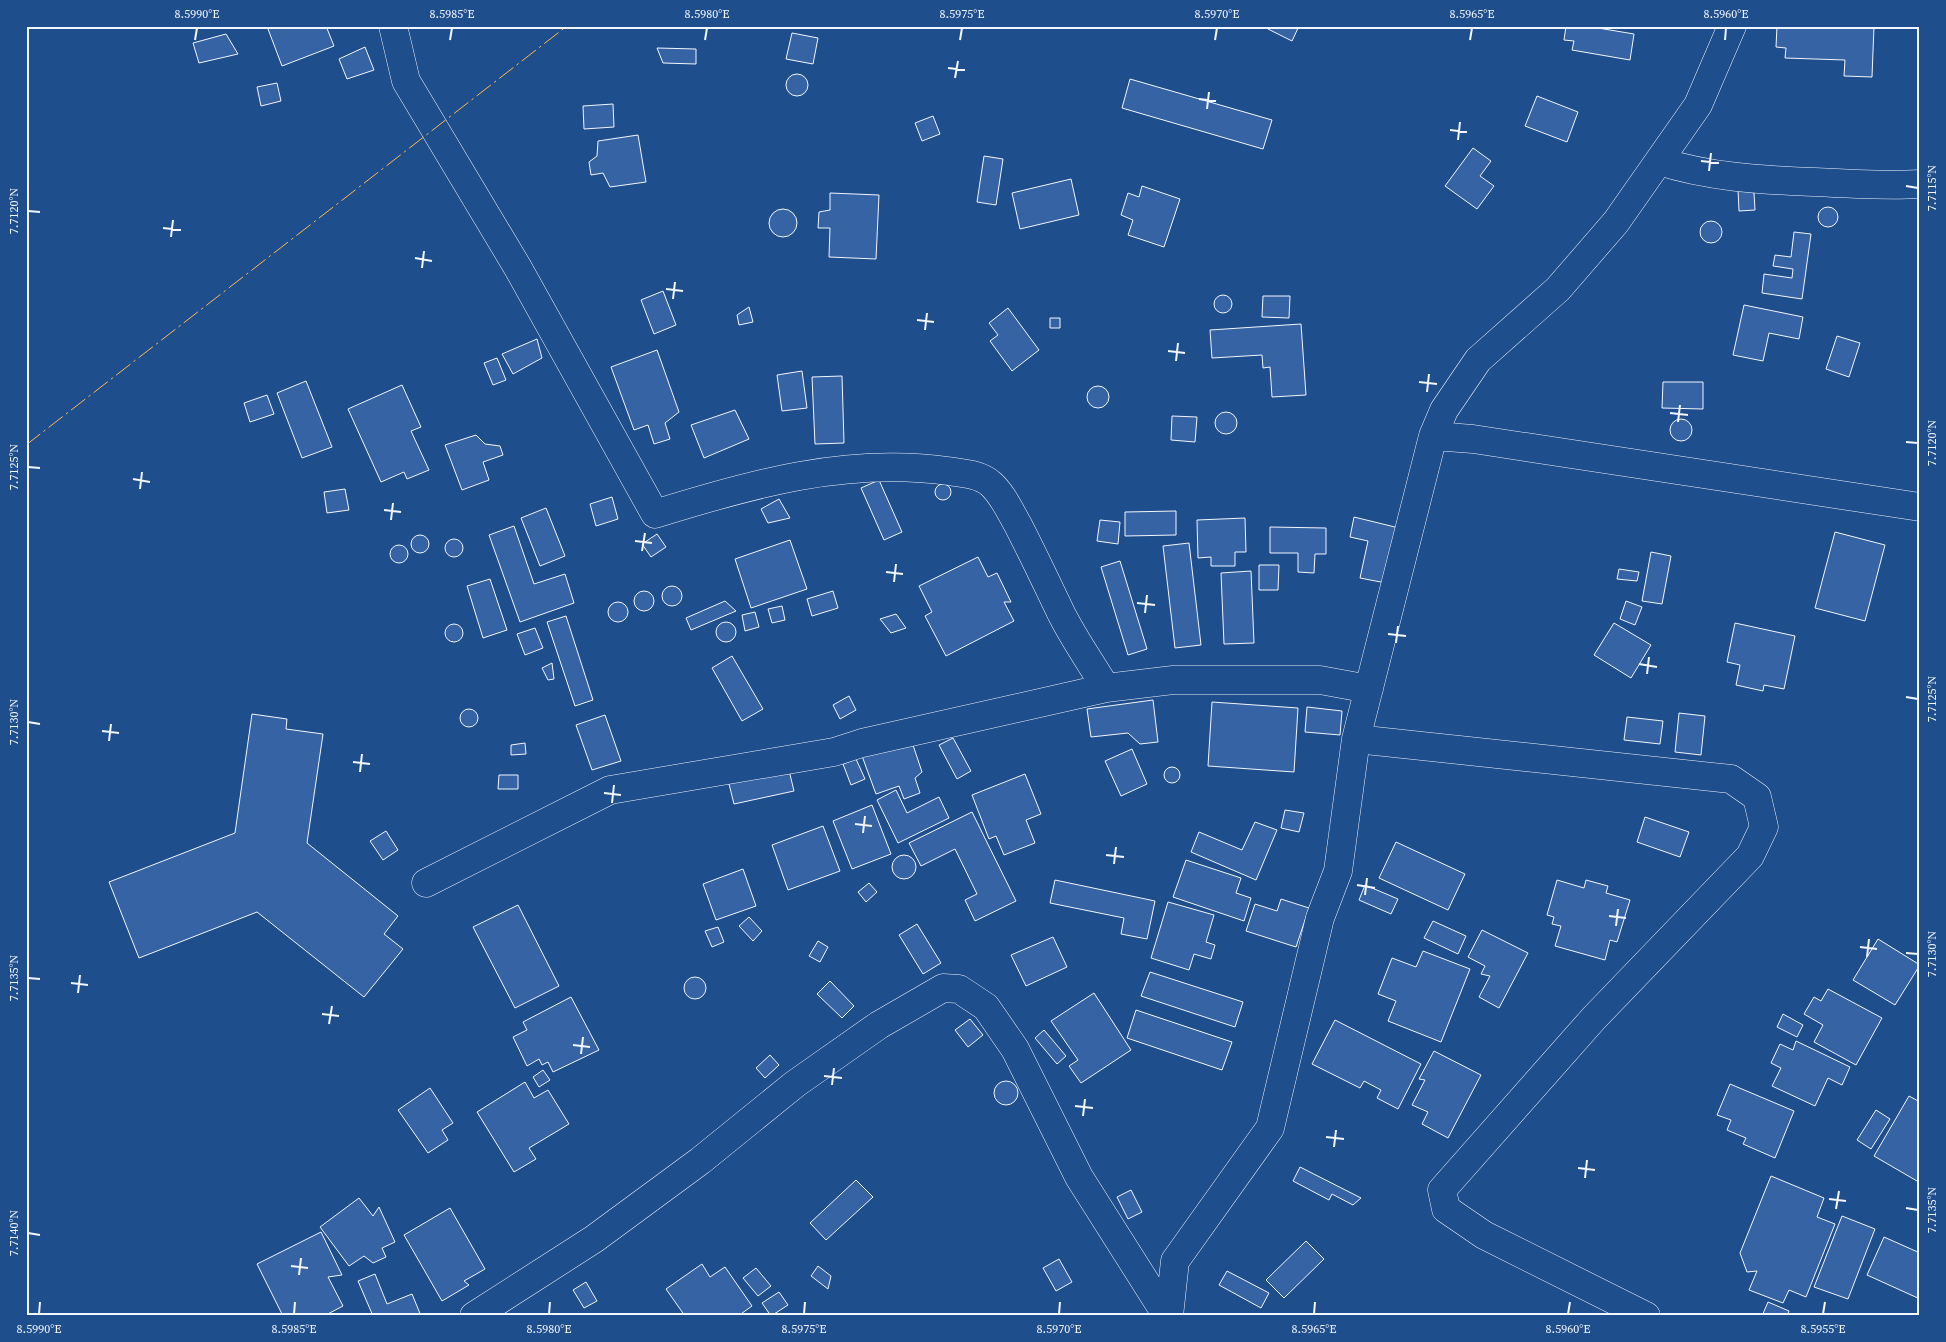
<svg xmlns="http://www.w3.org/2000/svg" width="1946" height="1342" font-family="'Source Serif 4',serif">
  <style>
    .building { fill: #3563a3; stroke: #f2f6ff }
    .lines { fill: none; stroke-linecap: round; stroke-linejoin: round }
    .minor-casing { stroke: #f2f6ff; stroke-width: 29 }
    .minor { stroke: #1f4e8c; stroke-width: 28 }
    .power { stroke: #ffb74d; stroke-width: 1; stroke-dasharray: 18 4 2.5 4; stroke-linecap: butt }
    .ticks { fill: none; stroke: #f2f6ff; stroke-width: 2 }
    .neatline { fill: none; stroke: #f2f6ff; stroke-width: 2 }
    .ticks-label { font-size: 12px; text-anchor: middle; fill: #f2f6ff }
  </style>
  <rect width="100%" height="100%" fill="#1f4e8c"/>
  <path class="building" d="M 274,26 L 326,26 L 334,46 L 282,66 L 268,29 Z
    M 1269,26 L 1299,26 L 1292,41 L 1268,29 Z
    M 1566,26 L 1586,26 L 1634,34 L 1630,60 L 1572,50 L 1574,41 L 1564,40 Z
    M 1777,26 L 1874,26 L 1872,77 L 1844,76 L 1845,60 L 1785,58 L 1786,48 L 1776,47 Z
    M 792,33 L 818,38 L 813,64 L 786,59 Z
    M 226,34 L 238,54 L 199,63 L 193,43 Z
    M 365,47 L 374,70 L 347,79 L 339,59 Z
    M 657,48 L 696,49 L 696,64 L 663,63 Z
    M786 85a11 11 0 1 1 22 0a11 11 0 1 1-22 0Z
    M 1130,79 L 1272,120 L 1263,149 L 1122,108 Z
    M 277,83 L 281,101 L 261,106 L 257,87 Z
    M 1537,96 L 1578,112 L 1567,142 L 1525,126 Z
    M 613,104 L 614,127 L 584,129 L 583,106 Z
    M 933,116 L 940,134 L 922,141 L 915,123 Z
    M 638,135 L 646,182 L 610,187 L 603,173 L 591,175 L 589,162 L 597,156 L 598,141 Z
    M 1473,148 L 1491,161 L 1480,176 L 1494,186 L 1477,209 L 1445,186 Z
    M 984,156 L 1003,159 L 996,205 L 977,202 Z
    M 1071,179 L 1079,215 L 1020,229 L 1012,193 Z
    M 1142,186 L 1180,199 L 1164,247 L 1128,235 L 1133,220 L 1121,215 L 1128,193 L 1139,197 Z
    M 1738,189 L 1754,193 L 1755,210 L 1739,211 Z
    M 830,193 L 879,195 L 876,259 L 829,257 L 830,228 L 818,228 L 819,212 L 830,210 Z
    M1818 217a10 10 0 1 1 20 0a10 10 0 1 1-20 0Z
    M769 223a14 14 0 1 1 28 0a14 14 0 1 1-28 0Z
    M1700 232a11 11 0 1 1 22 0a11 11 0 1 1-22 0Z
    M 1794,232 L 1811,234 L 1802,299 L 1762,293 L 1764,274 L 1792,278 L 1793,269 L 1773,266 L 1775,255 L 1791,257 Z
    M 663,291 L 676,325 L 654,334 L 641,300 Z
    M1214 304a9 9 0 1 1 18 0a9 9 0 1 1-18 0Z
    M 1263,296 L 1290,296 L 1289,318 L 1262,317 Z
    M 1744,305 L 1803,317 L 1799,339 L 1769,333 L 1763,361 L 1733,355 Z
    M 749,307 L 753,322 L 739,325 L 737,315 Z
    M 1008,308 L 1039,350 L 1012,371 L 990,341 L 998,335 L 989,323 Z
    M 1050,318 L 1060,318 L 1060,328 L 1050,328 Z
    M 1301,324 L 1306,395 L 1272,397 L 1270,367 L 1263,368 L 1262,355 L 1212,358 L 1210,330 Z
    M 1837,336 L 1860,343 L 1849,377 L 1826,369 Z
    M 537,339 L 542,358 L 513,374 L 502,354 Z
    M 657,350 L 679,412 L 665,423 L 670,439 L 654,444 L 648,425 L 634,430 L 611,367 Z
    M 497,358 L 506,380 L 493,385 L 484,363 Z
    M 802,371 L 807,408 L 782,411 L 777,375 Z
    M 842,376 L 844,443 L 815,444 L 812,377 Z
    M 306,381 L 332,447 L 302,458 L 277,393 Z
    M 1663,382 L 1703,382 L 1703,409 L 1662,408 Z
    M 402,385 L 421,427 L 411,431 L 429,470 L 407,479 L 404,472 L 381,482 L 348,409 Z
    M1087 397a11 11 0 1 1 22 0a11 11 0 1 1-22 0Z
    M 267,395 L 274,414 L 250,422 L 244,403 Z
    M 735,410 L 749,439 L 704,458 L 691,425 Z
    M1215 423a11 11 0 1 1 22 0a11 11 0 1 1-22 0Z
    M 1172,416 L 1197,417 L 1195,442 L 1171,440 Z
    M1670 430a11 11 0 1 1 22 0a11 11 0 1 1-22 0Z
    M 476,435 L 485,444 L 500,446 L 503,455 L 483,462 L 489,480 L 462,490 L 445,445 Z
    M 879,480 L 902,532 L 884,540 L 861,488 Z
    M935 492a8 8 0 1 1 16 0a8 8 0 1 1-16 0Z
    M 345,489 L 349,510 L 327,513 L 324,492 Z
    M 612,497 L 618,519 L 596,526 L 590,504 Z
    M 779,499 L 790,518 L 768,523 L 761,509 Z
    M 546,508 L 565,556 L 540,566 L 521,518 Z
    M 1176,511 L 1176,535 L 1125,536 L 1125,512 Z
    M 1354,517 L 1399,528 L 1386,583 L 1360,578 L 1368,541 L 1350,537 Z
    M 1245,518 L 1246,552 L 1235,552 L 1235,566 L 1211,566 L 1211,557 L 1198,558 L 1197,520 Z
    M 1100,520 L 1120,522 L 1118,544 L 1097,541 Z
    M 514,526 L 534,584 L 565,574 L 574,603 L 520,622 L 489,535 Z
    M 1270,527 L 1326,528 L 1326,554 L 1315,554 L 1314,573 L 1298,572 L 1298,553 L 1270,553 Z
    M 1835,532 L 1885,545 L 1865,621 L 1815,608 Z
    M 657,534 L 666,547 L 651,557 L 642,544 Z
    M411 544a9 9 0 1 1 18 0a9 9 0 1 1-18 0Z
    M445 548a9 9 0 1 1 18 0a9 9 0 1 1-18 0Z
    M 790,540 L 807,589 L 751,608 L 735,559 Z
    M 1189,543 L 1201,645 L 1175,648 L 1163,546 Z
    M390 554a9 9 0 1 1 18 0a9 9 0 1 1-18 0Z
    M 1651,552 L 1671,556 L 1662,604 L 1642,601 Z
    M 978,557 L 988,577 L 997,573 L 1011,602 L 1004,602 L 1014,621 L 946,656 L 925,616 L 932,612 L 919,586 Z
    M 1120,561 L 1147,649 L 1128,655 L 1101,567 Z
    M 1259,565 L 1279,565 L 1278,590 L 1259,590 Z
    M 1619,569 L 1639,572 L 1637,581 L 1617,579 Z
    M 1251,571 L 1254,643 L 1224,644 L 1221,573 Z
    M 490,579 L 507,630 L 483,638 L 467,586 Z
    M662 596a10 10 0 1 1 20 0a10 10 0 1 1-20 0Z
    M 833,591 L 838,608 L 812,616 L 807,599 Z
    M634 601a10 10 0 1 1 20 0a10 10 0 1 1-20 0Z
    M 725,601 L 736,611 L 691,630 L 686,618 Z
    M 1626,601 L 1642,607 L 1635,625 L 1620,619 Z
    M608 612a10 10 0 1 1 20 0a10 10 0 1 1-20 0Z
    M 782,606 L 785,620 L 772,623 L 768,609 Z
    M 755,612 L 759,627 L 745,631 L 742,615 Z
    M 896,614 L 906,628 L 891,633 L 880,619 Z
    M 566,616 L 593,700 L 575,706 L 547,622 Z
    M716 632a10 10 0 1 1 20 0a10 10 0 1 1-20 0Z
    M 1614,623 L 1651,645 L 1631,678 L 1594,655 Z
    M 1735,623 L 1795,636 L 1784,689 L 1764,685 L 1763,691 L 1736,685 L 1740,665 L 1727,662 Z
    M445 633a9 9 0 1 1 18 0a9 9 0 1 1-18 0Z
    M 535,628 L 543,648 L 525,655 L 517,634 Z
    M 732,656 L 763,709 L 742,721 L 712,668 Z
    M 552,663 L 554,679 L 548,680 L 542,668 Z
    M 849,696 L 856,710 L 840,719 L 833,705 Z
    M 1153,700 L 1158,742 L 1140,744 L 1128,733 L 1091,737 L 1087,709 Z
    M 1212,702 L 1298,708 L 1294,772 L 1208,766 Z
    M 1307,707 L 1342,711 L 1340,735 L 1305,732 Z
    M460 718a9 9 0 1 1 18 0a9 9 0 1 1-18 0Z
    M 1679,713 L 1705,716 L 1701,755 L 1675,752 Z
    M 252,714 L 287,719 L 286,729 L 323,734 L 307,843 L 398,916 L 384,934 L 403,949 L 364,997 L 257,912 L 139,958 L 109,882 L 235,833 Z
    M 605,715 L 621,761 L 592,770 L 576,725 Z
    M 1627,717 L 1663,721 L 1660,744 L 1624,740 Z
    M 953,738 L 971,771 L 957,779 L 939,745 Z
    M 911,739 L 922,772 L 915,778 L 920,793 L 904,799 L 899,786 L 876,794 L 862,756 Z
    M 525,743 L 526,754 L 511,755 L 511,745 Z
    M 1132,749 L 1147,784 L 1121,796 L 1105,761 Z
    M 856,759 L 865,779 L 851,785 L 843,764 Z
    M 788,766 L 794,791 L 734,804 L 728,780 Z
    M1164 775a8 8 0 1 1 16 0a8 8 0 1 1-16 0Z
    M 1025,774 L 1041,814 L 1026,820 L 1035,843 L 1004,855 L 996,836 L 989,839 L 972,795 Z
    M 499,775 L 518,775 L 518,789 L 498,789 Z
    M 896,790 L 907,813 L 939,797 L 949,818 L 898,843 L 877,800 Z
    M 872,805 L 891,854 L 852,869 L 833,821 Z
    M 1285,810 L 1304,813 L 1299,832 L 1281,828 Z
    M 972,812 L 1016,901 L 975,921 L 965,900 L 977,894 L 955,849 L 921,866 L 909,843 Z
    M 1645,817 L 1689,832 L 1680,857 L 1637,842 Z
    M 1255,822 L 1277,830 L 1256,880 L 1191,852 L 1199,832 L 1242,850 Z
    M 823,826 L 840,871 L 788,890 L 772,845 Z
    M 386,831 L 398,850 L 383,860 L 370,841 Z
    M 1396,842 L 1465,874 L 1448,910 L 1379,878 Z
    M892 867a12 12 0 1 1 24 0a12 12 0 1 1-24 0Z
    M 1186,860 L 1241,878 L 1236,893 L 1251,898 L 1244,921 L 1173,897 Z
    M 743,869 L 756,906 L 716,920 L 703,884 Z
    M 1055,880 L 1155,901 L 1147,939 L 1121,934 L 1124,918 L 1050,903 Z
    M 1557,880 L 1584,888 L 1586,880 L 1608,886 L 1606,893 L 1630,900 L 1617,942 L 1610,940 L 1605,960 L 1555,946 L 1561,926 L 1552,924 L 1554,917 L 1547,915 Z
    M 869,883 L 877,892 L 866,902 L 858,892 Z
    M 1365,885 L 1398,899 L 1391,914 L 1359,900 Z
    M 1281,899 L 1309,908 L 1296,947 L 1246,931 L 1255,904 L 1277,911 Z
    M 1168,902 L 1214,915 L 1206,942 L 1215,945 L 1211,959 L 1194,954 L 1189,970 L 1151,958 Z
    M 518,905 L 559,986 L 515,1008 L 473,927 Z
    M 749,917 L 762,931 L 753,941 L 739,926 Z
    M 1433,921 L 1466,936 L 1458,954 L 1424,938 Z
    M 917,924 L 941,963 L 923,974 L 899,935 Z
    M 718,927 L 724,942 L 712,947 L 705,931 Z
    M 1482,930 L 1528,953 L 1499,1008 L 1479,997 L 1490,976 L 1481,974 L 1485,966 L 1468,957 Z
    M 1053,937 L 1067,967 L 1026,986 L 1011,955 Z
    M 1878,939 L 1920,965 L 1895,1005 L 1853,980 Z
    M 818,941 L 828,947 L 820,962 L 809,956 Z
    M 1423,951 L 1470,969 L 1441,1042 L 1388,1021 L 1396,1001 L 1378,994 L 1392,958 L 1416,967 Z
    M 1150,972 L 1243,1002 L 1235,1027 L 1141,996 Z
    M684 988a11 11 0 1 1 22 0a11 11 0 1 1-22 0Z
    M 830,981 L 854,1006 L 842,1018 L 817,994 Z
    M 1828,989 L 1882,1018 L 1856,1065 L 1814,1042 L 1823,1025 L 1804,1014 L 1814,997 L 1821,1001 Z
    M 1094,993 L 1131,1050 L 1081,1083 L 1069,1066 L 1078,1060 L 1051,1021 Z
    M 571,997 L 599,1050 L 553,1072 L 548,1062 L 542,1065 L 539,1059 L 527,1066 L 513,1037 L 527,1030 L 523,1022 Z
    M 1136,1010 L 1232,1042 L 1222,1070 L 1127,1038 Z
    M 1783,1014 L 1803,1025 L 1797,1037 L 1777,1027 Z
    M 970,1019 L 983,1035 L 968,1047 L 955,1030 Z
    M 1335,1020 L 1421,1064 L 1398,1109 L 1377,1098 L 1381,1090 L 1364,1081 L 1360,1088 L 1312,1064 Z
    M 1044,1030 L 1066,1056 L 1057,1064 L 1035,1038 Z
    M 1796,1041 L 1850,1067 L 1842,1085 L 1828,1078 L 1815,1106 L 1772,1086 L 1781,1068 L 1771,1063 L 1780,1044 L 1793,1050 Z
    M 1434,1051 L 1481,1075 L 1448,1138 L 1422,1124 L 1428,1112 L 1412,1105 L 1425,1080 L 1419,1079 Z
    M 770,1055 L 779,1065 L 765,1078 L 756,1068 Z
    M 543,1070 L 550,1080 L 539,1087 L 533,1077 Z
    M994 1093a12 12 0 1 1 24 0a12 12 0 1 1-24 0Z
    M 525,1082 L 534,1098 L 548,1090 L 569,1124 L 529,1148 L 536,1159 L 514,1172 L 477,1112 Z
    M 1730,1084 L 1794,1111 L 1775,1158 L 1743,1144 L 1746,1138 L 1727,1130 L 1731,1120 L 1717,1115 Z
    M 430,1088 L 453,1123 L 442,1130 L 448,1140 L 428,1153 L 398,1110 Z
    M 1909,1096 L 1920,1102 L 1920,1176 L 1917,1181 L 1874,1156 Z
    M 1876,1110 L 1890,1119 L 1871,1149 L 1857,1140 Z
    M 1300,1167 L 1361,1198 L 1353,1205 L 1332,1194 L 1329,1200 L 1293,1181 Z
    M 1771,1176 L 1824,1198 L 1817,1217 L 1835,1224 L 1806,1297 L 1789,1290 L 1783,1303 L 1749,1290 L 1757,1271 L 1747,1272 L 1740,1253 Z
    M 856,1180 L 873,1197 L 826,1240 L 810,1223 Z
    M 1131,1190 L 1142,1212 L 1128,1219 L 1117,1197 Z
    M 359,1198 L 373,1216 L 379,1207 L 395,1242 L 382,1248 L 386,1257 L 373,1263 L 364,1256 L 349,1266 L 320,1227 Z
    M 450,1208 L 485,1269 L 464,1281 L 469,1285 L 442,1301 L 404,1235 Z
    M 1842,1216 L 1875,1229 L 1848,1299 L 1814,1287 Z
    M 321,1232 L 342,1275 L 328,1277 L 343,1306 L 324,1316 L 283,1316 L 257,1264 Z
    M 1884,1237 L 1920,1253 L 1920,1299 L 1867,1275 Z
    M 1306,1241 L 1324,1259 L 1284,1298 L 1266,1280 Z
    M 1059,1259 L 1072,1282 L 1056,1291 L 1043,1268 Z
    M 702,1264 L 710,1277 L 725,1267 L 752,1306 L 738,1316 L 685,1316 L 666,1289 Z
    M 818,1266 L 831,1276 L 828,1289 L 811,1276 Z
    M 756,1268 L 771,1286 L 758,1296 L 743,1278 Z
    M 1227,1271 L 1269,1293 L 1261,1308 L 1219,1285 Z
    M 375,1274 L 387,1304 L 412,1294 L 421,1316 L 373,1316 L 358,1281 Z
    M 586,1282 L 597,1301 L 584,1308 L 573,1290 Z
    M 779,1292 L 788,1305 L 771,1316 L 762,1303 Z
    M 1768,1302 L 1789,1311 L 1787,1316 L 1762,1316 Z"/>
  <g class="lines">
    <defs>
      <path id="minor" d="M 393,26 L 406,81 L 518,268 L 655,514 C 751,484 847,457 948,471 C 962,473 980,474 991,484 C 1003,495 1010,511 1018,525 C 1033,554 1047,584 1061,613 C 1074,639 1091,663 1106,688
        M 1659,161 C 1708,177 1761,180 1813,182 C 1849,184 1884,186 1920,184
        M 1433,436 L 1473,439 L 1920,507
        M 1356,739 L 1731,779 L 1757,797 L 1764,827 L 1750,856 L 1594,1018 L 1442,1190 L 1446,1209 L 1484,1235 L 1646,1316
        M 426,883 L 610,790 L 834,752 L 862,743 L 1106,688 L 1173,680 L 1320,680 L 1369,689
        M 474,1316 L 594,1239 L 700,1161 L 795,1084 L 879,1025 L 943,988 L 959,989 L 986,1007 L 1015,1049 L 1079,1177 L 1167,1316
        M 1169,1316 L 1175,1261 L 1270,1128 L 1320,918 L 1338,871 L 1356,739 L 1433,436 L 1444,410 L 1478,360 L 1558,289 L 1616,222 L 1698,105 L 1732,26"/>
    </defs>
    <use href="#minor" class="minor-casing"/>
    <use href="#minor" class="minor"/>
    <path class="power" d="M 26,445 L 567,26"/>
  </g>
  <path class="ticks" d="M 195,40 L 197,28M 450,40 L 452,28M 705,40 L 707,28M 960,40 L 962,28M 1215,40 L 1217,28M 1470,40 L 1472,28M 1725,40 L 1726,28M 948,68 L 965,70M 955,78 L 958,61M 1199,99 L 1216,101M 1207,109 L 1209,92M 1450,130 L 1467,132M 1458,140 L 1460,122M 1701,161 L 1719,163M 1709,171 L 1711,153M 1906,186 L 1918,188M 28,211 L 40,212M 163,228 L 181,230M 171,237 L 173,220M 415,258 L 432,261M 422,268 L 424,251M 666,289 L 683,291M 673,299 L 675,282M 917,320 L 934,322M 925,330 L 927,313M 1168,351 L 1185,353M 1176,361 L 1178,343M 1419,382 L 1437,384M 1427,392 L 1429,374M 1670,413 L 1688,415M 1678,422 L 1680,405M 1906,442 L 1918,443M 28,467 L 40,468M 133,479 L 150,482M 140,489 L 142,472M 384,510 L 401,512M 391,520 L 393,503M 635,541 L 652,543M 642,551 L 645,533M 886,572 L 903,574M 894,582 L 896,564M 1137,603 L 1155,605M 1145,613 L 1147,595M 1388,634 L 1406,636M 1396,643 L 1398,626M 1639,664 L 1657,667M 1647,674 L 1649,657M 1906,697 L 1918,699M 28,722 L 40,724M 102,731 L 119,733M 109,741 L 111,724M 353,762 L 370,764M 360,772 L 362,754M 604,793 L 621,795M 612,803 L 614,785M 855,824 L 872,826M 863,833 L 865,816M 1106,855 L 1124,857M 1114,864 L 1116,847M 1357,885 L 1375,888M 1365,895 L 1367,878M 1609,916 L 1626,918M 1616,926 L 1618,909M 1860,947 L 1877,949M 1906,953 L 1918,954M 1867,957 L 1869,939M 28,978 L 40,979M 71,983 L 88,985M 78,993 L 80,975M 322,1014 L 339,1016M 329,1024 L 332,1006M 573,1045 L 590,1047M 581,1054 L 583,1037M 824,1076 L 842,1078M 832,1085 L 834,1068M 1075,1106 L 1093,1108M 1083,1116 L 1085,1099M 1326,1137 L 1344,1139M 1334,1147 L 1336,1130M 1578,1168 L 1595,1170M 1585,1178 L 1587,1160M 1829,1199 L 1846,1201M 1906,1208 L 1918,1210M 1836,1209 L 1839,1191M 28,1233 L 40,1235M 291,1266 L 308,1268M 299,1275 L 301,1258M 39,1314 L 40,1302M 294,1314 L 295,1302M 549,1314 L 550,1302M 804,1314 L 805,1302M 1059,1314 L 1060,1302M 1314,1314 L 1315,1302M 1568,1314 L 1570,1302M 1823,1314 L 1825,1302"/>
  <rect width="1946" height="1342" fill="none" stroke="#1f4e8c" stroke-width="55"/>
  <rect x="28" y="28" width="1890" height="1286" class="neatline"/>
  <g class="ticks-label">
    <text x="197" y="18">8.5990°E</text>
    <text x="452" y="18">8.5985°E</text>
    <text x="707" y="18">8.5980°E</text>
    <text x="962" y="18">8.5975°E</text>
    <text x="1217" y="18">8.5970°E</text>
    <text x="1472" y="18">8.5965°E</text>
    <text x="1726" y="18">8.5960°E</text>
    <text transform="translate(1932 188) rotate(-90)" y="4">7.7115°N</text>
    <text transform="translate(14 211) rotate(-90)" y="4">7.7120°N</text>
    <text transform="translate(1932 443) rotate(-90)" y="4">7.7120°N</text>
    <text transform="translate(14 467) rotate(-90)" y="4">7.7125°N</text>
    <text transform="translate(1932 699) rotate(-90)" y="4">7.7125°N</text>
    <text transform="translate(14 722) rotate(-90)" y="4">7.7130°N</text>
    <text transform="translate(1932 954) rotate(-90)" y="4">7.7130°N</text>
    <text transform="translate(14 978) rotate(-90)" y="4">7.7135°N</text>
    <text transform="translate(1932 1210) rotate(-90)" y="4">7.7135°N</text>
    <text transform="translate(14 1233) rotate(-90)" y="4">7.7140°N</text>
    <text x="39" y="1333">8.5990°E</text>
    <text x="294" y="1333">8.5985°E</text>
    <text x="549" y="1333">8.5980°E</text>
    <text x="804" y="1333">8.5975°E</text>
    <text x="1059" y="1333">8.5970°E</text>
    <text x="1314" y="1333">8.5965°E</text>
    <text x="1568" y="1333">8.5960°E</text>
    <text x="1823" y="1333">8.5955°E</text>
  </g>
</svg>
